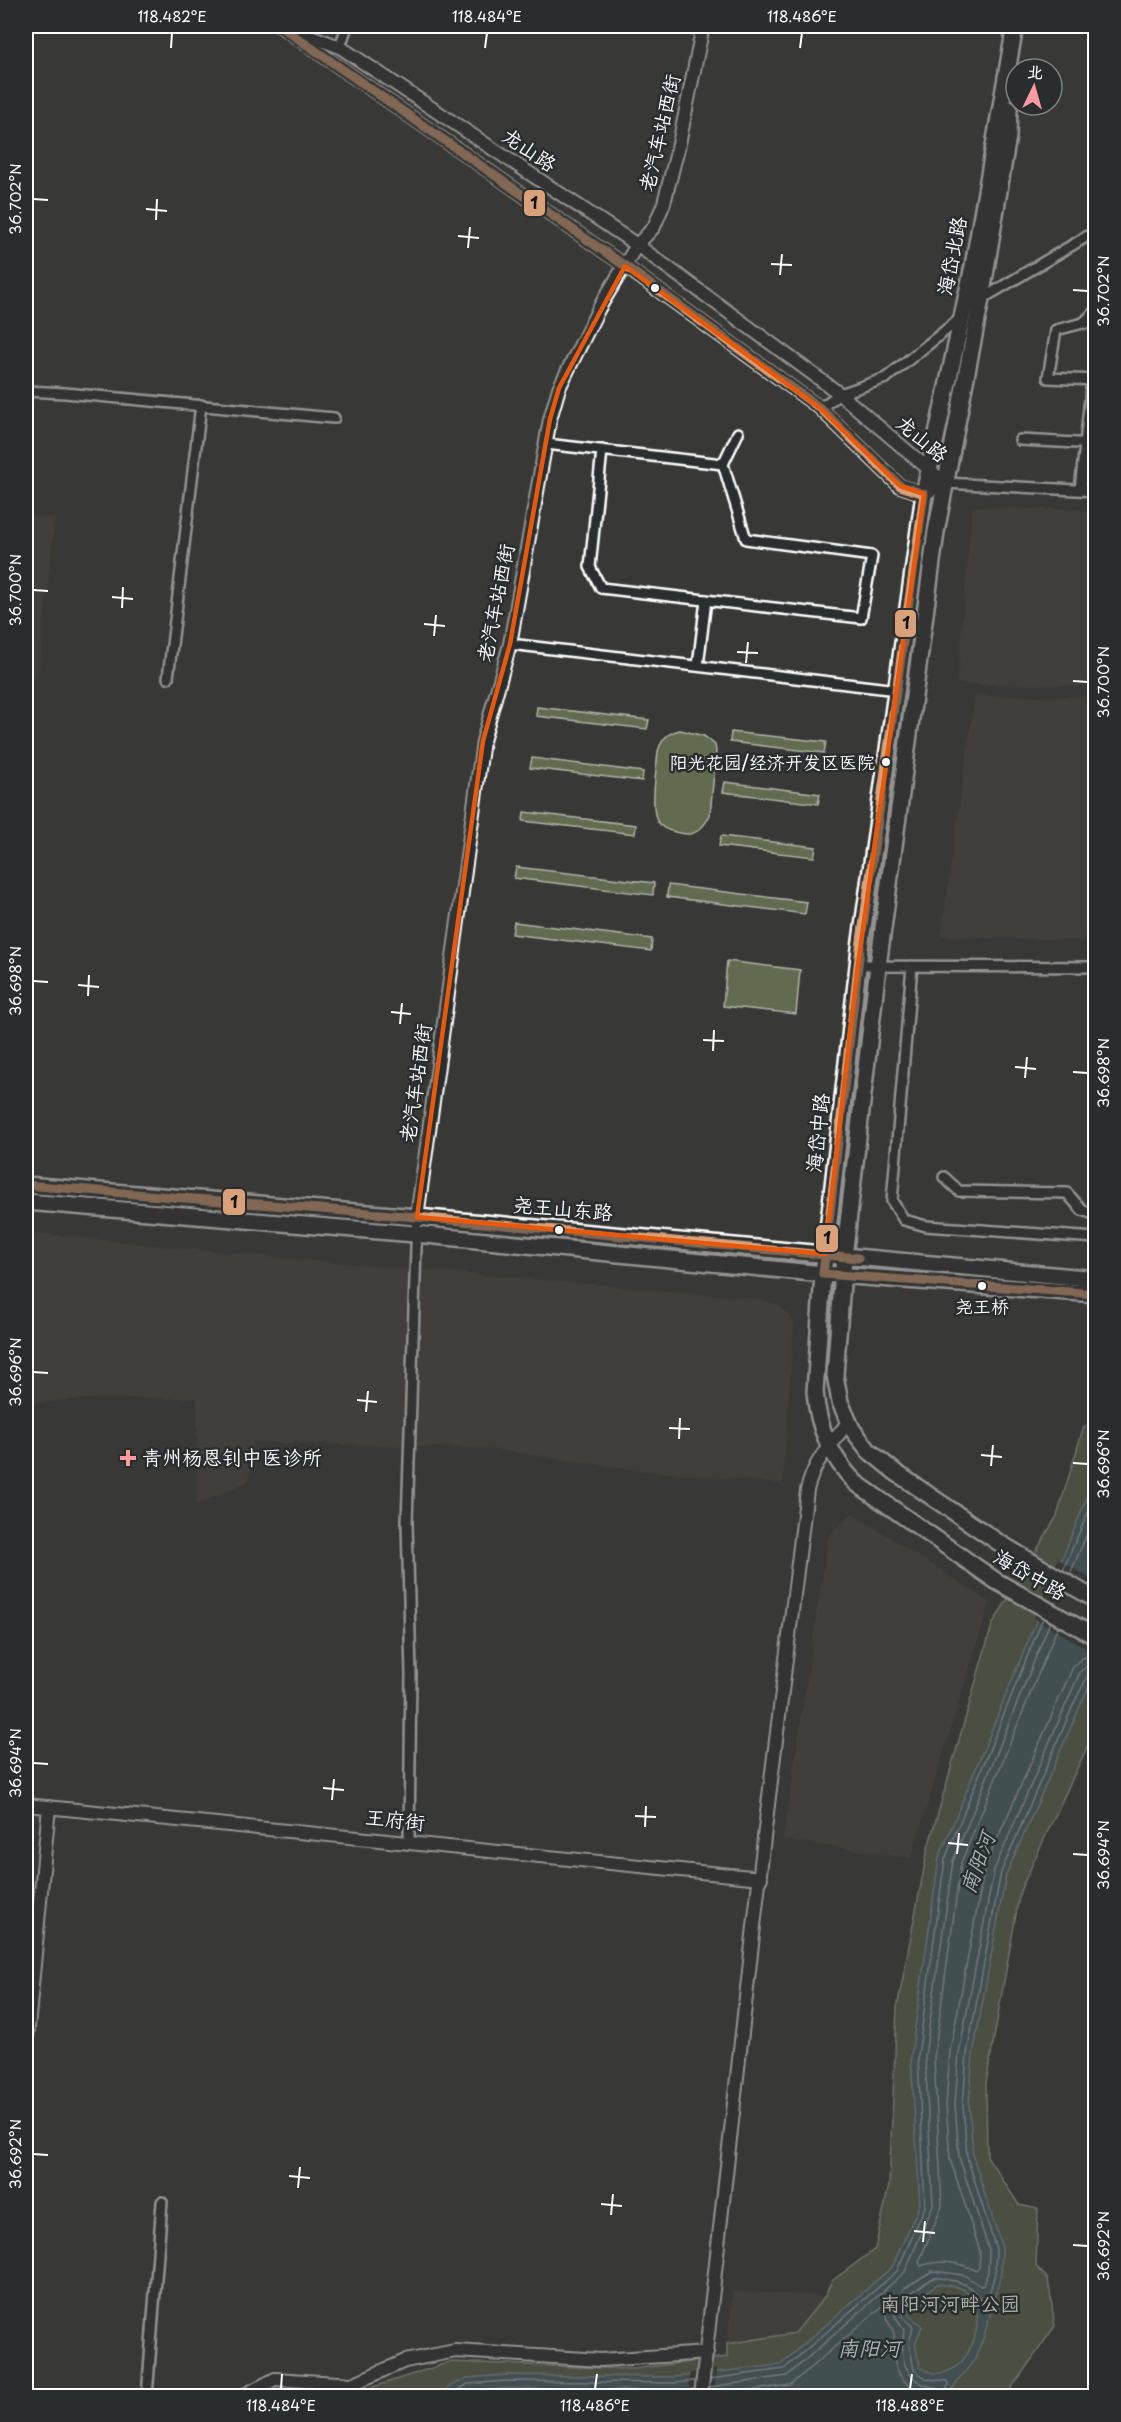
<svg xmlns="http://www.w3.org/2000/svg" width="1121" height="2422" font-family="'Playpen Sans','LXGW WenKai TC',sans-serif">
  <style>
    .built { fill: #494640 }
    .green { fill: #626a50; stroke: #b0b4a8; stroke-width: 1.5 }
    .water { fill: #4d6a71; stroke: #94a6aa; stroke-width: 1.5; fill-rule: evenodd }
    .pier { fill: #383836 }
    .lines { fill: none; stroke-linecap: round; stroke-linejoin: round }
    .shore { stroke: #b8c3c6; stroke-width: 1.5 }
    .minor-casing { stroke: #fff; stroke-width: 14 }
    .tertiary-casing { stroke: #fff; stroke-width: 16 }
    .primary-casing { stroke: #fff; stroke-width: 20 }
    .minor { stroke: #2a2d2e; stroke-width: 9 }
    .tertiary { stroke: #2a2d2e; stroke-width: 12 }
    .primary { stroke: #2a2d2e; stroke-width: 15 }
    .bus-1-casing { stroke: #2a2d2e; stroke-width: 14 }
    .bus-1 { stroke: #d9a179; stroke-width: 9 }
    .marked { fill: none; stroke: #e8590c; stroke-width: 4.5; stroke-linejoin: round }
    .ticks { fill: none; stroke: #fff; stroke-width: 2 }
    .bus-dot { fill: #fff; stroke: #2a2d2e; stroke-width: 2 }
    .poi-dot { fill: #ff9aa2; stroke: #2a2d2e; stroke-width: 2 }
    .labels { text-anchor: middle; stroke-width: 5; stroke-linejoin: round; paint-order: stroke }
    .bus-label { font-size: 18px; fill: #fff; stroke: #2a2d2e; text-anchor: end }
    .street-label { font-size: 20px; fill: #fff; stroke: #2a2d2e }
    .poi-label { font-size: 20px; fill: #fff; stroke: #2a2d2e; text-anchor: start }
    .park-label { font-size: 20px; fill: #b0b4a8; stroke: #2a2d2e }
    .water-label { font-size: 21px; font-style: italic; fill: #a6b4b8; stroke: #2a2d2e }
    .line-badge { stroke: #2a2d2e; stroke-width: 2 }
    .pale-badge-label { font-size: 16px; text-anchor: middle; font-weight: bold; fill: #111 }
    .neatline { fill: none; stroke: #fff; stroke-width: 2 }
    .ticks-label { font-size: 15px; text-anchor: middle; fill: #fff }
  </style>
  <rect width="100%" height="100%" fill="#383836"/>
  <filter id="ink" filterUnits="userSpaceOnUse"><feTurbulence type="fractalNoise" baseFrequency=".0167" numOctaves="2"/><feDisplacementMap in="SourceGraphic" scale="12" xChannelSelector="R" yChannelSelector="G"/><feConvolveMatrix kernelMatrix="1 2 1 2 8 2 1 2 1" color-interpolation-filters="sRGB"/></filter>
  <g filter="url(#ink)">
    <path class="built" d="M 972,507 L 1095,510 L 1095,686 L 957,684 Z
      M 26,515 L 55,518 L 38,679 L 26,678 Z
      M 975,695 L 1095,697 L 1095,941 L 941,936 Z
      M 26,1232 L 239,1254 L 752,1298 L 778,1304 L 794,1321 L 783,1484 L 627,1469 L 491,1449 L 253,1442 L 249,1481 L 197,1505 L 197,1398 L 84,1399 L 26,1404 Z
      M 852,1513 L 990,1602 L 911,1858 L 783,1840 L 828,1536 Z
      M 733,2291 L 825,2296 L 794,2333 L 727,2344 Z"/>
    <path class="green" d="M 537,707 L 649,720 L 647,729 L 536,716 Z
      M 680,730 L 704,736 L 715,745 L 716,751 L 710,815 C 705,825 698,835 686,834 C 677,833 666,831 660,825 C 648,814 657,767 658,751 C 662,738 668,733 680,730 Z
      M 731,732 L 826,742 L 824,753 L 730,742 Z
      M 532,758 L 643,772 L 642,781 L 530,768 Z
      M 725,782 L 820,794 L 818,804 L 723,792 Z
      M 524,812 L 636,825 L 635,834 L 523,821 Z
      M 721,836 L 816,847 L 814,857 L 719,846 Z
      M 516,867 L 654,883 L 653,895 L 514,878 Z
      M 668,885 L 807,902 L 805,914 L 667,897 Z
      M 514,922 L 652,939 L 651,951 L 512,934 Z
      M 727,961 L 800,970 L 796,1014 L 723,1006 Z
      M 1095,1418 L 1095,1730 L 1020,1891 L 986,2083 L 987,2156 L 1019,2205 L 1038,2209 L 1036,2266 L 1048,2279 L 1055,2326 L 1006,2396 L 264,2396 L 281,2388 L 367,2389 L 450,2362 L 633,2369 L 727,2357 L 727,2344 L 795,2333 L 825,2296 L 832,2281 L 875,2249 L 889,2185 L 897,2008 L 928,1848 L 992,1625 L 1057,1516 L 1083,1429 Z"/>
    <path class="water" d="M 1095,1478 L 1095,1672 L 1006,1875 L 973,2054 L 969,2104 L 973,2156 L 1002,2248 L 1001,2274 L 984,2336 L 975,2359 L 947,2396 L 426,2396 L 441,2395 L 450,2386 L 467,2378 L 506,2375 L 674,2377 L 780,2365 L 892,2267 L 920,2204 L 911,2056 L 939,1858 ZM 937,2284 C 944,2285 953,2285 960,2288 C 999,2303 966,2398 920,2367 L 915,2344 L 922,2326 L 908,2315 L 913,2297 L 918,2298 Z"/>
    <path class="pier" d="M 1058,1559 L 1095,1581 L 1095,1653 L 1034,1618 Z
      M 716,2369 L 714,2396 L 687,2396 L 690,2373 Z"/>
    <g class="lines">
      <path class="shore" d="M 1063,1570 L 1096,1494
        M 1070,1574 L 1096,1513
        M 1058,1626 L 961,1863 L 934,2057 L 942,2206 L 919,2262 L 921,2266 C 938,2260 959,2261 976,2271 L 979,2268 L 980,2251 L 950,2159 L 946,2104 L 950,2051 L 985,1867 L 1073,1667 L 1082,1658 L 1096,1655
        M 710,2379 L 784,2369 L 897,2271 L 925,2207 L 918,2056 L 945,1859 L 1043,1618
        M 710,2387 L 787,2376 L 905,2272 L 933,2205 L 925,2056 L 953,1861 L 1050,1622
        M 448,2396 L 468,2384 L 506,2381 L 674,2383 L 695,2381
        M 459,2396 L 471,2391 L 507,2389 L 674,2391 L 694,2389
        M 709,2396 L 790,2385 L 884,2305 L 887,2307 C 885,2325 892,2324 894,2334 C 895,2337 893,2340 893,2344 C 893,2371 902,2385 926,2396
        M 935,2396 L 935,2388 C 903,2381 900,2358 904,2330 L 895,2317 L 898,2301 L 903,2289 L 932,2271 L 964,2275 L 980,2286 L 984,2285 L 988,2272 L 989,2250 L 959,2157 L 955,2104 L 959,2053 L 994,1870 L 1080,1672 L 1087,1666 L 1096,1664
        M 943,2396 L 949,2384 L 948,2381 L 927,2379 L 914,2370 L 909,2344 L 913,2327 L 903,2317 L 905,2303 L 910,2293 C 918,2290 925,2281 934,2278 C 939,2277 944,2279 949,2280 C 966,2282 974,2289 983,2304 L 987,2303 L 995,2273 L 996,2249 L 967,2157 L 963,2104 L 967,2054 L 1001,1872 L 1075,1701 L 1088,1675 L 1096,1671"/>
      <defs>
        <path id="minor" d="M 340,47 L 347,26
          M 980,300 L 1096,231
          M 1096,311 L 1083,323 L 1056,330 L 1048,378 L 1096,380
          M 1083,323 L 1096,324
          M 26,391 L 65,393 L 334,418
          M 820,408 L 840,394 L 886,378 L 961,318
          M 1020,440 L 1096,444
          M 546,444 L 723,464
          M 602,450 L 590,567 L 601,588 L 861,618 L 872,556 L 746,539 L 723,464 L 738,433
          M 945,483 L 1096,491
          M 1080,490 L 1092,380
          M 510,644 L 897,690
          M 698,666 L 706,600
          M 168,678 L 201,405
          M 858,964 L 878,966 L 1096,967
          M 912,966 L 892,1201 L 904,1220 L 926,1226 L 1096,1238
          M 944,1177 L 959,1191 L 1067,1193 L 1082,1210 L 1096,1215
          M 409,1841 L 411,1674 L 407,1523 L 417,1217
          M 147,2396 L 162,2202"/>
        <path id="tertiary" d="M 280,26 L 625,266 L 820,408 L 900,486 L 924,494 L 945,483 L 840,394 L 637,245 L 340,47 L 284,26
          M 417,1217 L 483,741 L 510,644 L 550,419 L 559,388 L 599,308 L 637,245 L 654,227 L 664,203 L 679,144 L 703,26
          M 26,1805 L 761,1878
          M 26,2048 L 49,1807
          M 242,2396 L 275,2379 L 352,2384 L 405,2361 L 455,2351 L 601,2360 L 707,2353
          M 701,2396 L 765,1829 L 807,1490 C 816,1456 830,1447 849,1421"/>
        <path id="primary" d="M 1015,26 L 973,266 L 924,494 L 860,948 L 823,1274 L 815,1392 C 818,1428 831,1458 856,1483 L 996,1581 L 1096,1637
          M 1009,109 L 1008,136 L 981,299 L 936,532 L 878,966 L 844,1257 L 835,1375 L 840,1402 L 852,1429 L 869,1451 L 895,1472 L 998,1542 L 1096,1600
          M 26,1185 L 417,1217 L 1096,1279
          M 26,1202 L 415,1234 L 823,1274 L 1096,1294"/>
      </defs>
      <use href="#minor" class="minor-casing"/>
      <use href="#tertiary" class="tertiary-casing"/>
      <use href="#primary" class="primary-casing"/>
      <use href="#minor" class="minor"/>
      <use href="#tertiary" class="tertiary"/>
      <use href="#primary" class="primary"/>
      <defs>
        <path id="bus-1" d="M 280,26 L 625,266 L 820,408 L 900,486 L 924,494 L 860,948 L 823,1274 L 1096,1294
          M 26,1185 L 417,1217 L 858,1258"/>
      </defs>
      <use href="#bus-1" class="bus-1-casing"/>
      <use href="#bus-1" class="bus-1"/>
    </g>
  </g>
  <path d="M0 0H1121V2422H0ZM 625,266 L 820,408 L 900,486 L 924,494 L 858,964 L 825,1254 L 417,1217 L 483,741 L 510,644 L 550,419 L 559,388 Z" fill="#383836" fill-opacity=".55" fill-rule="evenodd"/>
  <path class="marked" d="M 625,266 L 820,408 L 900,486 L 924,494 L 858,964 L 825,1254 L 417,1217 L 483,741 L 510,644 L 550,419 L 559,388 Z"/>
  <path class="ticks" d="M 171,48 L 172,33M 485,48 L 487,33M 800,48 L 802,33M 33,199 L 48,200M 146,209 L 167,211M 156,220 L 157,199M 458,236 L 479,238M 468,248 L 470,227M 771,264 L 792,265M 780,275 L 782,254M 1073,290 L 1088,291M 33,590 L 48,591M 112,597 L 133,599M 122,608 L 123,587M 424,624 L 445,626M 434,636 L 436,615M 737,652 L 758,653M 746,663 L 748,642M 1073,681 L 1088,682M 33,981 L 48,982M 78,985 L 99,987M 88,996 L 89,975M 391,1012 L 411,1014M 400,1024 L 402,1003M 703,1040 L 724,1041M 713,1051 L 714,1030M 1015,1067 L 1036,1069M 1073,1072 L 1088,1073M 1025,1078 L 1027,1057M 33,1372 L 48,1373M 357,1400 L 377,1402M 366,1412 L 368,1391M 669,1428 L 690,1429M 679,1439 L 680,1418M 981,1455 L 1002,1457M 1073,1463 L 1088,1464M 991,1466 L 993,1445M 33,1763 L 48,1764M 323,1788 L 344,1790M 332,1800 L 334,1779M 635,1816 L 656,1817M 645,1827 L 646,1806M 948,1843 L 968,1845M 957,1854 L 959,1833M 1073,1854 L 1088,1855M 33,2154 L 48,2155M 289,2176 L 310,2178M 298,2188 L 300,2167M 601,2204 L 622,2206M 611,2215 L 613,2194M 914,2231 L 935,2233M 923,2242 L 925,2221M 1073,2245 L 1088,2246M 281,2389 L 282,2374M 595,2389 L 597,2374M 910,2389 L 912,2374"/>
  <g class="bus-dot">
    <circle cx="655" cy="288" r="5"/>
    <circle cx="886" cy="762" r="5"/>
    <circle cx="559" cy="1230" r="5"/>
    <circle cx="982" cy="1286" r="5"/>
  </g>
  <path class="poi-dot" d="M125 1449h6v6h6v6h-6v6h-6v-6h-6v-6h6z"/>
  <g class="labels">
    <g class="bus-label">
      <text x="875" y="769">阳光花园/经济开发区医院</text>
      <text x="982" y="1313" text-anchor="middle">尧王桥</text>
    </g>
    <g class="street-label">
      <text transform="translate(660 133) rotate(-77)" y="7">老汽车站西街</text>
      <text transform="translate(529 150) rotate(34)" y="7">龙山路</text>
      <text transform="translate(952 256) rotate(-79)" y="7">海岱北路</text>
      <text transform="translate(922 439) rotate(40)" y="7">龙山路</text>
      <text transform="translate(496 603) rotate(-79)" y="7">老汽车站西街</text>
      <text transform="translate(416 1083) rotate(-82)" y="7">老汽车站西街</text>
      <text transform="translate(818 1133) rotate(-84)" y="7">海岱中路</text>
      <text transform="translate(563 1209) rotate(5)" y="7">尧王山东路</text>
      <text transform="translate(1030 1575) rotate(30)" y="7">海岱中路</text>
      <text transform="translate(395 1820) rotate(6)" y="7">王府街</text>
    </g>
    <g class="poi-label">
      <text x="142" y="1465">青州杨恩钊中医诊所</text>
    </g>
    <g class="park-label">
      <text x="950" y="2311">南阳河河畔公园</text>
    </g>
    <g class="water-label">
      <text transform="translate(978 1863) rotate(-70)" y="7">南阳河</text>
      <text x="869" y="2356">南阳河</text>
    </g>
  </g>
  <g class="line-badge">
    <rect x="523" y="189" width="23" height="28" rx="6" fill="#d9a179"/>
    <rect x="894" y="609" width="23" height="29" rx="6" fill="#d9a179"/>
    <rect x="222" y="1188" width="24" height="28" rx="6" fill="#d9a179"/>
    <rect x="815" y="1224" width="24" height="29" rx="6" fill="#d9a179"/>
  </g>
  <g class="pale-badge-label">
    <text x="534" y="209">1</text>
    <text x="906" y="629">1</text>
    <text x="234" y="1208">1</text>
    <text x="827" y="1244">1</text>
  </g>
  <rect width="1121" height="2422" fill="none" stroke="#2a2d2e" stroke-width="66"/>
  <g transform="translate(1034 87) rotate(5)"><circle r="28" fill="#2a2d2e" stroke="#7f8182" stroke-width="1.5"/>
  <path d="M0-4.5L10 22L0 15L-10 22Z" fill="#ff9aa2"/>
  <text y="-9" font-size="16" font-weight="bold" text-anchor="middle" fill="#ffffff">北</text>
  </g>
  <rect x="33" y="33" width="1055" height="2356" class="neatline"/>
  <g class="ticks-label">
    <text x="172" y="22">118.482°E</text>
    <text x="487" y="22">118.484°E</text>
    <text x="802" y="22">118.486°E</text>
    <text transform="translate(16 199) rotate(-90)" y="5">36.702°N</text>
    <text transform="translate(1104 291) rotate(-90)" y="5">36.702°N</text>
    <text transform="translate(16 590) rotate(-90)" y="5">36.700°N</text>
    <text transform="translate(1104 682) rotate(-90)" y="5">36.700°N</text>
    <text transform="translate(16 981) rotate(-90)" y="5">36.698°N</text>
    <text transform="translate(1104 1073) rotate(-90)" y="5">36.698°N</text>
    <text transform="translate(16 1372) rotate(-90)" y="5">36.696°N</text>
    <text transform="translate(1104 1464) rotate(-90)" y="5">36.696°N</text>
    <text transform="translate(16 1763) rotate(-90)" y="5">36.694°N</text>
    <text transform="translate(1104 1855) rotate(-90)" y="5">36.694°N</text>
    <text transform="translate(16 2154) rotate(-90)" y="5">36.692°N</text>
    <text transform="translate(1104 2246) rotate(-90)" y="5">36.692°N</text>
    <text x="281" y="2411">118.484°E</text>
    <text x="595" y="2411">118.486°E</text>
    <text x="910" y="2411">118.488°E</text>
  </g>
</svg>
